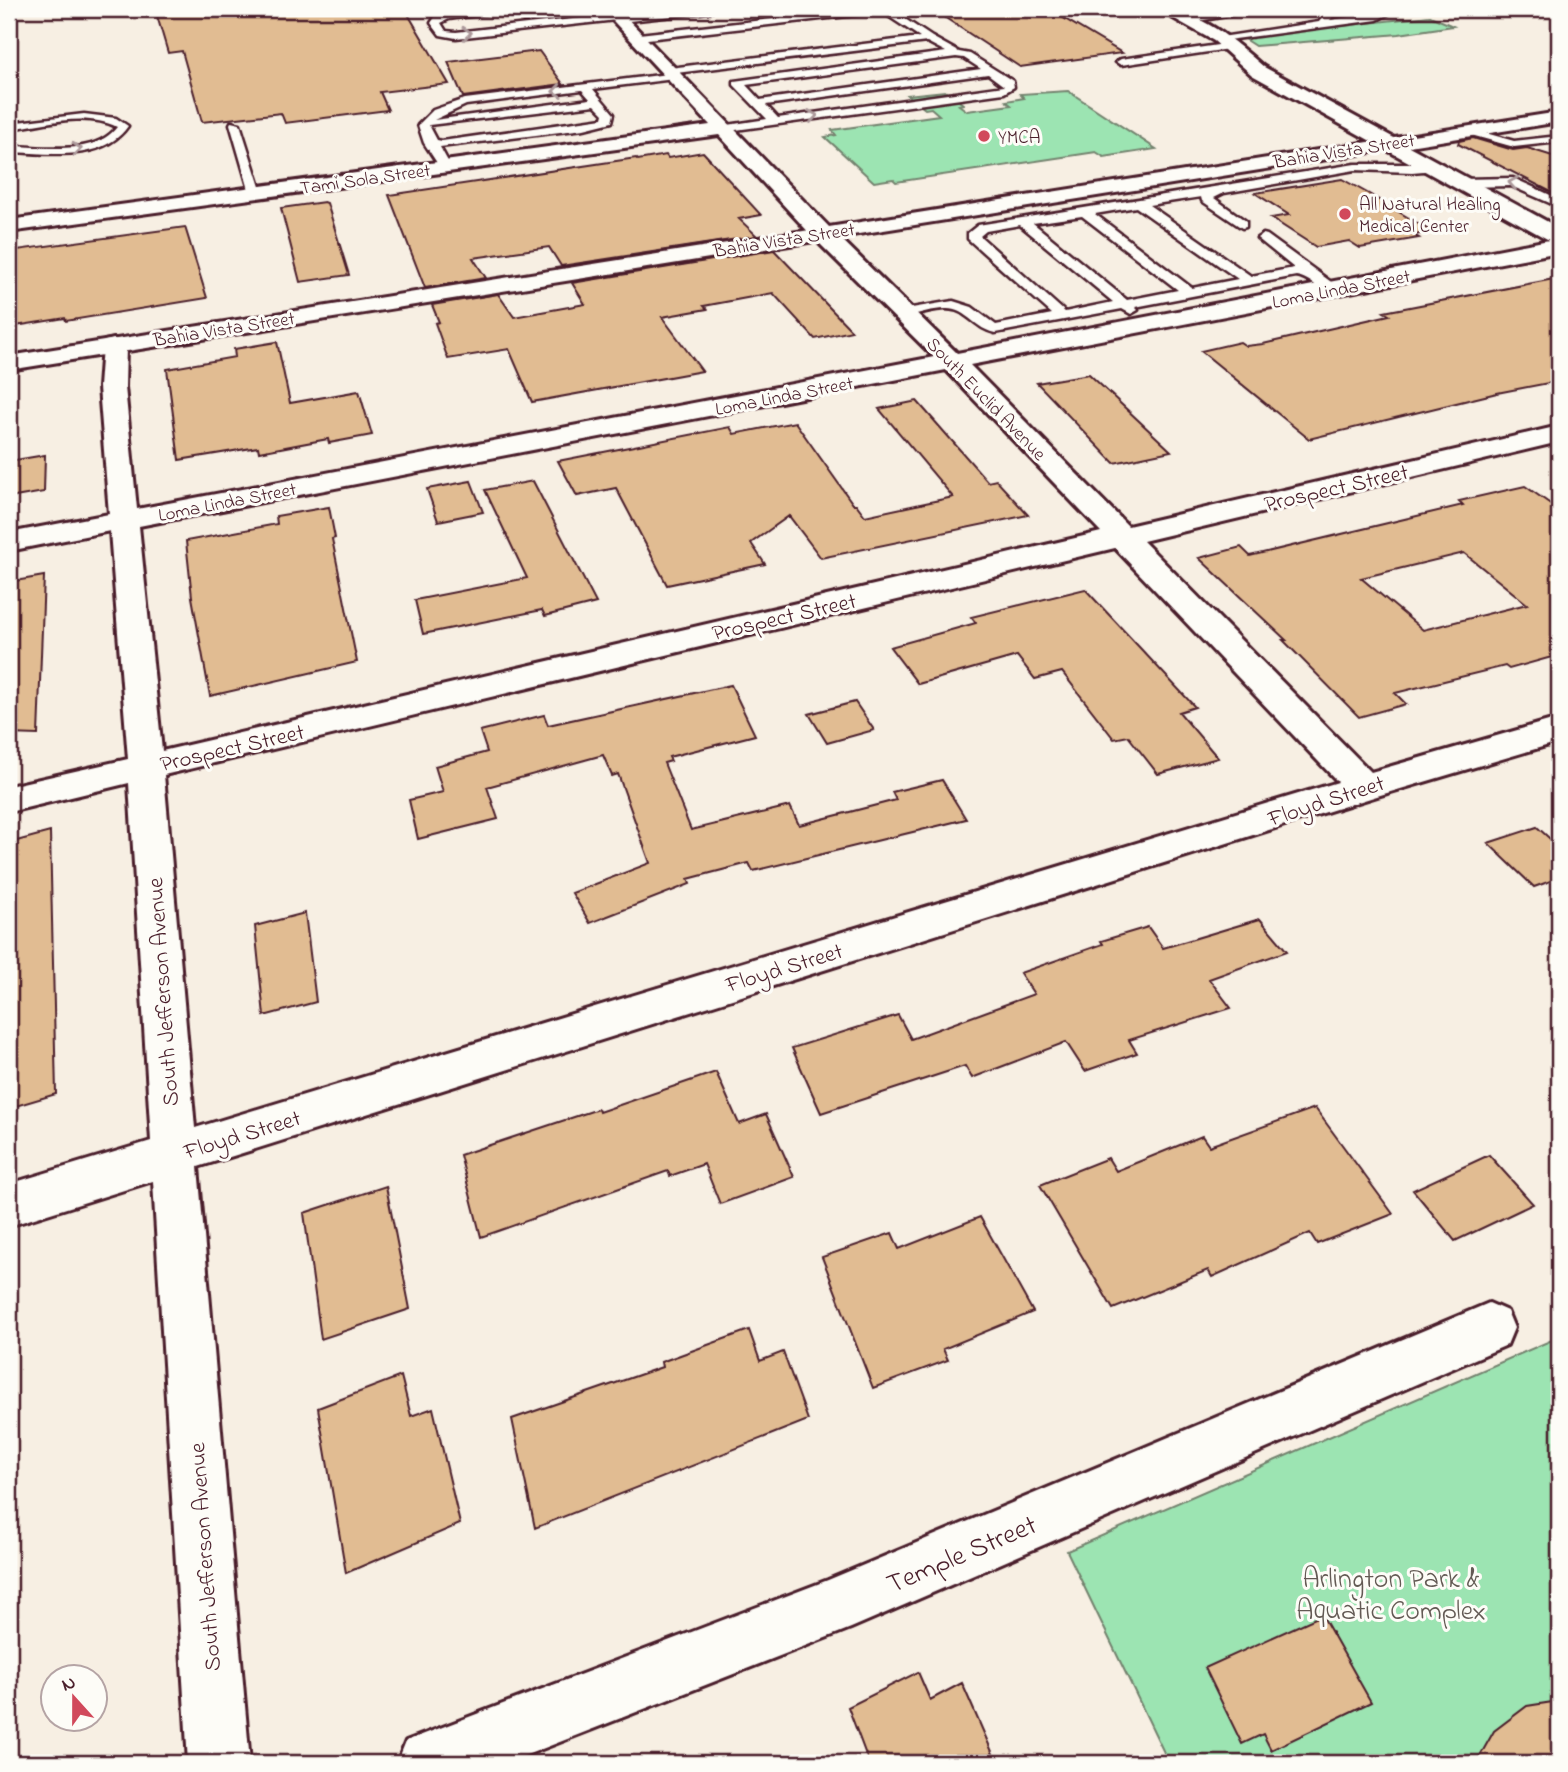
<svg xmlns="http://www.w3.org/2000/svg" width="1568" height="1772" font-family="'Indie Flower',sans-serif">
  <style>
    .green { fill: #9ce4b2; stroke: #73826e; stroke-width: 2 }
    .building { fill: #e1bc92; stroke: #4a1f2b; stroke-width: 2; fill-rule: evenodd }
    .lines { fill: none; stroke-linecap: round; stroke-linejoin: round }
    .service-casing { stroke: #4a1f2b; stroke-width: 5 }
    .minor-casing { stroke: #4a1f2b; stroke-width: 6 }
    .tertiary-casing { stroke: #4a1f2b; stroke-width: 6 }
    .service { fill: #fdfcf7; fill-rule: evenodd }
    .minor { fill: #fdfcf7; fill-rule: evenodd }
    .tertiary { fill: #fdfcf7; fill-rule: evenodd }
    .oneway { stroke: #ac999b }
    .poi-dot { fill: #d1495b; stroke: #fdfcf7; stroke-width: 2.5 }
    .labels { text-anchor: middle; stroke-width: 6; stroke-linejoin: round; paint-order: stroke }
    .far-poi-label { font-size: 19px; fill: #4a1f2b; stroke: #fdfcf7; text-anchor: start }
    .far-street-label { font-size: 19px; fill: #4a1f2b; stroke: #fdfcf7 }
    .street-label { font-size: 23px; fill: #4a1f2b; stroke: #fdfcf7 }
    .near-street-label { font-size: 28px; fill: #4a1f2b; stroke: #fdfcf7 }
    .near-park-label { font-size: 28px; fill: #635a54; stroke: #fdfcf7 }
  </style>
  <rect width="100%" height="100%" fill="#f7efe3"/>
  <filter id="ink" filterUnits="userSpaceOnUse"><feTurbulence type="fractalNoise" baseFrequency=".0143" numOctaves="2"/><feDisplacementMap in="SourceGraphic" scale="14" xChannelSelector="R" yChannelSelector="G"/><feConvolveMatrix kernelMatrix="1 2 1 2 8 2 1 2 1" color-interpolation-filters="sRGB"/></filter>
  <g filter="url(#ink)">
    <path class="green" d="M 1430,16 L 1453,26 L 1399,34 L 1255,46 L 1241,37 Z
      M 945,91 L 963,104 L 959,105 L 967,111 L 1011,105 L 1006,101 L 1024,98 L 1020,94 L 1068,91 L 1156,149 L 1104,157 L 1096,152 L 896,182 L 893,179 L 874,182 L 825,137 L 836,135 L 832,130 L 939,115 L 931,108 L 925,109 L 907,95 Z
      M 1559,1337 L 1559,1763 L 1169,1763 L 1067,1551 Z"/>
    <path class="building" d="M 155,9 L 405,9 L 449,84 L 380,92 L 388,110 L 285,123 L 281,113 L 202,122 L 182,51 L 168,53 Z
      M 932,9 L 1048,9 L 1122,53 L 1020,67 Z
      M 539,51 L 563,84 L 463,97 L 448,62 Z
      M 1473,138 L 1513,150 L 1527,148 L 1559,158 L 1559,196 L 1458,144 L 1459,141 Z
      M 703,152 L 761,215 L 739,219 L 757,236 L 561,266 L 549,247 L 473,258 L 486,278 L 425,288 L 389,195 L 636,158 L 638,160 L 666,155 L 668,158 Z
      M 1342,179 L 1369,194 L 1432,232 L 1414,235 L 1419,238 L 1360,248 L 1349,241 L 1316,247 L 1271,218 L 1289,215 L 1255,193 Z
      M 324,202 L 327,203 L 349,275 L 300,282 L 281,208 Z
      M 185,227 L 207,298 L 66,321 L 65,318 L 9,327 L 9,251 Z
      M 774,250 L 852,331 L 815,339 L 773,293 L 704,306 L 707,309 L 662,317 L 702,371 L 532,402 L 509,349 L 448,359 L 435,323 L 439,322 L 432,305 L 498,294 L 514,317 L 585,304 L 572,283 Z
      M 1559,278 L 1559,381 L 1497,393 L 1309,439 L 1201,351 L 1240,342 L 1246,346 L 1263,344 L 1389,315 L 1384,312 Z
      M 277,342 L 290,403 L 359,391 L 372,435 L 329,443 L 328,439 L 259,452 L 258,447 L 179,460 L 167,369 L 235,357 L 234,349 Z
      M 1089,374 L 1171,451 L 1114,463 L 1037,383 Z
      M 917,401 L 988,482 L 996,480 L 1028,515 L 821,558 L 789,516 L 751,543 L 765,564 L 667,585 L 616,488 L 577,496 L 558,461 L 730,427 L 734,434 L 795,422 L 853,504 L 856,504 L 865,516 L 953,497 L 879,409 Z
      M 45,455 L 44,492 L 9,498 L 9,461 Z
      M 471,481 L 483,512 L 438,521 L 427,489 Z
      M 533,481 L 596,603 L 545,616 L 542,610 L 423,634 L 415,600 L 527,578 L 485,490 Z
      M 1525,486 L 1559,510 L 1559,655 L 1509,669 L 1505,666 L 1395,693 L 1406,704 L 1359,717 L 1283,640 L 1286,640 L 1199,558 L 1241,547 L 1250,556 L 1463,505 L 1459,501 ZM 1464,553 L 1527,604 L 1423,630 L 1361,578 Z
      M 329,507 L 335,538 L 332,539 L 357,662 L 210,696 L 192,597 L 186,541 L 277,524 L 276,516 Z
      M 44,576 L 38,735 L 9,734 L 9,582 Z
      M 1085,589 L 1195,707 L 1179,712 L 1218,758 L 1158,774 L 1128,736 L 1114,739 L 1062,672 L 1035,679 L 1017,656 L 918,684 L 890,647 L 976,623 L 971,617 Z
      M 731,685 L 755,735 L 669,757 L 671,761 L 664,763 L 691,830 L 790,806 L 799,825 L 896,800 L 892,792 L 942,780 L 966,819 L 753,871 L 749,863 L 688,879 L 690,884 L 590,923 L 572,893 L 650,863 L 618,774 L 612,776 L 603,755 L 487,787 L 498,819 L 418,839 L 409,800 L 443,792 L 435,766 L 487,752 L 480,731 L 544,715 L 548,725 Z
      M 855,702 L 874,730 L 827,743 L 809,714 Z
      M 1537,827 L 1559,847 L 1559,878 L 1534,887 L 1488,843 Z
      M 50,832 L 56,1094 L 9,1108 L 9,843 Z
      M 305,913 L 316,1002 L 264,1016 L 255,926 Z
      M 1260,919 L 1287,951 L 1209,979 L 1231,1008 L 1129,1040 L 1137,1053 L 1085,1071 L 1066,1042 L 972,1078 L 965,1066 L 821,1113 L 792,1048 L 898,1015 L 911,1039 L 1034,994 L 1020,973 L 1103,944 L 1101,941 L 1148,927 L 1163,948 Z
      M 716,1072 L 739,1124 L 766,1114 L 794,1177 L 720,1204 L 704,1164 L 670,1176 L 668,1171 L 481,1237 L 460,1155 L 598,1109 L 599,1112 Z
      M 1315,1108 L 1393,1214 L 1317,1244 L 1310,1233 L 1212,1277 L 1208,1270 L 1113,1309 L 1040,1185 L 1108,1158 L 1116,1171 L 1202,1136 L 1209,1146 Z
      M 1489,1155 L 1533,1204 L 1455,1241 L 1413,1190 Z
      M 386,1186 L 410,1309 L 321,1339 L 304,1213 Z
      M 980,1217 L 1033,1312 L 943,1349 L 948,1360 L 873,1388 L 822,1257 L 892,1233 L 899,1249 Z
      M 749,1330 L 760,1361 L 783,1352 L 808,1420 L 535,1528 L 512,1419 L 662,1367 L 661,1362 Z
      M 401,1376 L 411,1416 L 433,1408 L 460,1524 L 346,1573 L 318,1408 Z
      M 1322,1615 L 1371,1702 L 1271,1750 L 1263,1734 L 1242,1744 L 1205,1668 Z
      M 918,1672 L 930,1700 L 962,1683 L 997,1763 L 869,1763 L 848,1707 Z
      M 1559,1701 L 1559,1763 L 1476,1763 L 1494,1731 L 1527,1706 Z"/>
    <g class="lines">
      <defs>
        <path id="service" d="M 490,9 L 519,9 L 449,19 L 441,23 L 446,31 L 456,32 L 618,14 L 714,9 L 709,12 L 620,22 L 616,20 L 456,38 L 440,35 L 431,23 L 435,17 Z
          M 862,9 L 890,9 L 932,37 L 959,52 L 970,54 L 1013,81 L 1014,87 L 1004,93 L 721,132 L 715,129 L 721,126 L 767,119 L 734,85 L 734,81 L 946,52 L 927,42 L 676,73 L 679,76 L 674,79 L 593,89 L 614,114 L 612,122 L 584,129 L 440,147 L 451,167 L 445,170 L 441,169 L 424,143 L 418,125 L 433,110 L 465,99 L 668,74 L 665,71 L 670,68 L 920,37 L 882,12 L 639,40 L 634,37 L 639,34 ZM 956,57 L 964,58 L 981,69 L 760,100 L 746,85 ZM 988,74 L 1004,86 L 778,118 L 766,105 ZM 582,90 L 590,99 L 434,120 L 466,105 ZM 595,105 L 604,114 L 603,118 L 442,141 L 437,140 L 429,125 Z
          M 1245,9 L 1268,9 L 1186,23 L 1181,20 Z
          M 1329,9 L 1339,9 L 1330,20 L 1398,9 L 1377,20 L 1220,41 L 1215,38 L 1319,22 Z
          M 1232,43 L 1237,46 L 1235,48 L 1121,65 L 1116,62 L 1121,59 Z
          M 84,114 L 116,118 L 128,126 C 102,163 49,153 9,152 L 9,146 C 42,146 94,157 117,127 C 85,111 42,125 9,129 L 9,123 Z
          M 231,122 L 240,124 L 262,193 L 260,196 L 250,193 L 230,124 Z
          M 1468,128 L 1514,141 L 1559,136 L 1559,142 L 1514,147 L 1464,133 L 1462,131 Z
          M 1355,164 L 1435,164 L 1441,167 L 1435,170 L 1412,172 L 1355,170 L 1224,193 L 1214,198 L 1246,221 L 1246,227 L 1242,228 L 1202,201 L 1201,197 L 1149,205 L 1251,276 L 1294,268 L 1257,238 L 1263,234 L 1267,235 L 1338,287 L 1338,293 C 1322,295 1312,278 1296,276 L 1135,307 L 1138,310 L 1131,314 L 1122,309 L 995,333 C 982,330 976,323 966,316 C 949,302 924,313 905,317 L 898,313 L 900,310 L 953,301 L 972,307 L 996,325 L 1052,314 L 968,239 L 968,233 L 978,225 ZM 1136,207 L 1238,279 L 1192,288 L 1095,214 ZM 1082,216 L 1178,290 L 1127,300 L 1033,223 ZM 1020,225 L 1113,302 L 1065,312 L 980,236 L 986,231 Z
          M 1513,178 L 1559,199 L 1559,207 L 1511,186 L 1462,187 L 1456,183 L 1462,179 Z"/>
        <path id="minor" d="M 602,9 L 618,9 L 830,228 L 957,353 L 1549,240 L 1252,75 L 1214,41 L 1157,9 C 1199,9 1234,41 1264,67 L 1559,228 L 1559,252 L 970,365 L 1128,526 L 1559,426 L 1559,442 L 1143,541 L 1371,772 L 1559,718 L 1559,742 L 1377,796 L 198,1167 L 250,1763 L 188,1763 L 153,1181 L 9,1226 L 9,1184 L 151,1141 L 129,783 L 9,812 L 9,786 L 128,759 L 110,531 L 9,551 L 9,533 L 109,514 L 99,387 L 102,346 L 105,341 L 114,339 L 123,341 L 126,346 L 125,387 L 137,509 L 934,357 L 814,238 L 719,135 L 9,232 L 9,220 L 710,125 ZM 946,370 L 1101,532 L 162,751 L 139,526 ZM 1115,548 L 1338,782 L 195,1128 L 164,775 Z
          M 1489,1303 L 1507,1311 L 1514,1328 L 1507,1345 L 851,1628 L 506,1763 L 397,1763 L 406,1741 L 828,1580 Z"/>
        <path id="tertiary" d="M 1559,112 L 1559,122 L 9,370 L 9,356 Z"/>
      </defs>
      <use href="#service" class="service-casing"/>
      <use href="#minor" class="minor-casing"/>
      <use href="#tertiary" class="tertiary-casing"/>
      <use href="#service" class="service"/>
      <use href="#minor" class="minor"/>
      <use href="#tertiary" class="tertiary"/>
    </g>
    <defs><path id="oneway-chevron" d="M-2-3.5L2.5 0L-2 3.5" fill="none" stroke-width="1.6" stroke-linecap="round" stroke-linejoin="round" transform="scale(1.75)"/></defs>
    <g class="oneway">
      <use href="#oneway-chevron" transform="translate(467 33) rotate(-5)"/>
      <use href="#oneway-chevron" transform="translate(557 91) rotate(173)"/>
      <use href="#oneway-chevron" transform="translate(813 116) rotate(-8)"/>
      <use href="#oneway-chevron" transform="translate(77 149) rotate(-6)"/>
      <use href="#oneway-chevron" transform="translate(1513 183) rotate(-170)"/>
    </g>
  </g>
  <g class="poi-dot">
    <circle cx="984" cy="136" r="7"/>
    <circle cx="1345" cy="214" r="7"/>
  </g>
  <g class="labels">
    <g class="far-poi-label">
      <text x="998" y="143">YMCA</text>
      <text x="1359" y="210">All Natural Healing<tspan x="1359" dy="22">Medical Center</tspan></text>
    </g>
    <g class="far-street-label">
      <text transform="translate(1344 150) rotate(-9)" y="7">Bahia Vista Street</text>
      <text transform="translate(365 178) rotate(-8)" y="7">Tami Sola Street</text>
      <text transform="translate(784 239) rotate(-9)" y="7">Bahia Vista Street</text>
      <text transform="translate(1341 288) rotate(-11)" y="7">Loma Linda Street</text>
      <text transform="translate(224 328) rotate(-9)" y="7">Bahia Vista Street</text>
      <text transform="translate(784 395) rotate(-11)" y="7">Loma Linda Street</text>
      <text transform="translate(987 398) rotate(46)" y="7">South Euclid Avenue</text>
      <text transform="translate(227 501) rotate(-11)" y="7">Loma Linda Street</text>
    </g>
    <g class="street-label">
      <text transform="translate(1336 487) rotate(-13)" y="8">Prospect Street</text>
      <text transform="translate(784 616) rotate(-13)" y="8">Prospect Street</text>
      <text transform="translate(232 747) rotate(-13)" y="8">Prospect Street</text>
      <text transform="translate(1326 800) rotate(-18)" y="8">Floyd Street</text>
      <text transform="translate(784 967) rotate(-17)" y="8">Floyd Street</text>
      <text transform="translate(162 992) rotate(-94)" y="8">South Jefferson Avenue</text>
      <text transform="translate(242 1134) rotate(-17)" y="8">Floyd Street</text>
      <text transform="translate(204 1557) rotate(-94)" y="8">South Jefferson Avenue</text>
    </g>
    <g class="near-street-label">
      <text transform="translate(961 1553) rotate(-23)" y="10">Temple Street</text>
    </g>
    <g class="near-park-label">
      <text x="1391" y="1587">Arlington Park &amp;<tspan x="1391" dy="32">Aquatic Complex</tspan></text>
    </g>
  </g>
  <rect width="1568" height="1772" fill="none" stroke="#fdfcf7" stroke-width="35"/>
  <rect x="18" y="18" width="1533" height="1737" fill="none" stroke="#4a1f2b" stroke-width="2.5" filter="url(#ink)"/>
  <g transform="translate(74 1698) rotate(339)"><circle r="33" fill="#fdfcf7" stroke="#b5a4a5" stroke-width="2"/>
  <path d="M0-5L12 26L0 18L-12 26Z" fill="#d1495b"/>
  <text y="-10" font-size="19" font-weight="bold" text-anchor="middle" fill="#4a1f2b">N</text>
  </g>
</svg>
